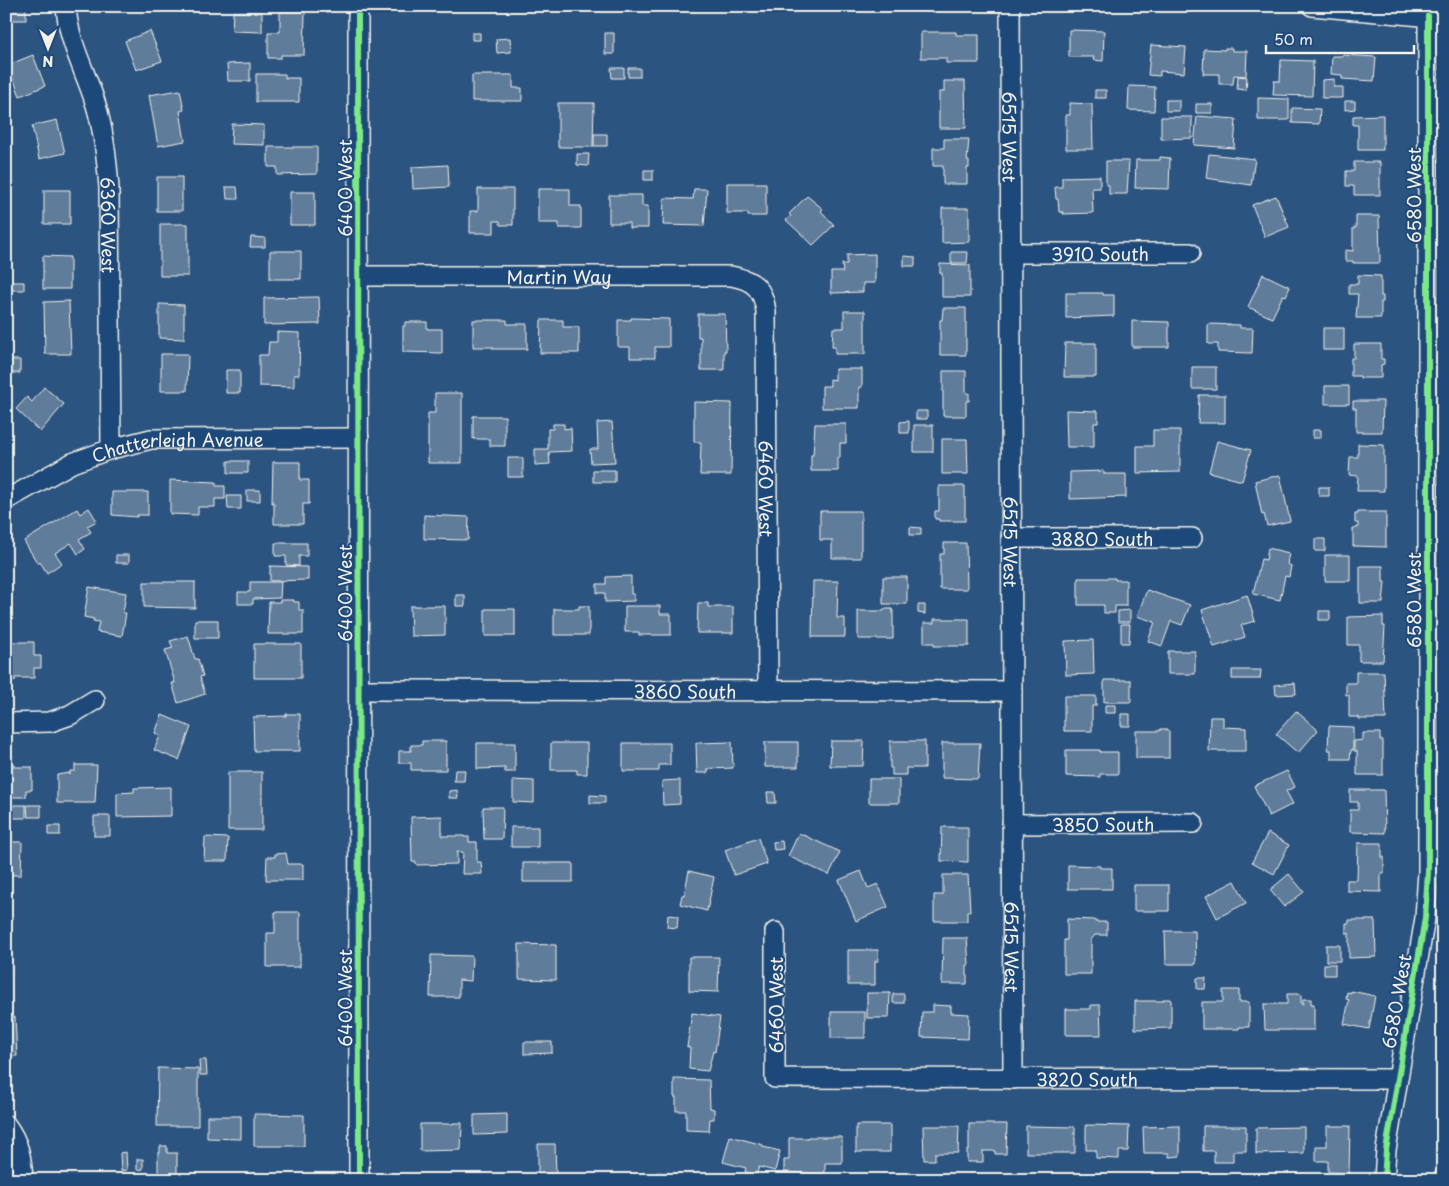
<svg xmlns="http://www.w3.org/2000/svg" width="1449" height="1186" font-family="'Playpen Sans',sans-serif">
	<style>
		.building { fill: #5e7b9a; stroke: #f4f1e8 }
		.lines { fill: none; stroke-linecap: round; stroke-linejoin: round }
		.minor-casing { stroke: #f4f1e8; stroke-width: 22 }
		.minor { stroke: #1f4a7a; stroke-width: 19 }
		.cycleway-casing { stroke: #1f4a7a; stroke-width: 9 }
		.cycleway { stroke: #7ce984; stroke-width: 6 }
		.labels { text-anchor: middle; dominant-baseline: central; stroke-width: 4; stroke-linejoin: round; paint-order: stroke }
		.street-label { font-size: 18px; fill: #f4f1e8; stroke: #1f4a7a }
	</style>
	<rect width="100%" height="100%" fill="#2c5481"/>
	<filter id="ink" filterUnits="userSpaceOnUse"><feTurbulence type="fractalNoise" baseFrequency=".02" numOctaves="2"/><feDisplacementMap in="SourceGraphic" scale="10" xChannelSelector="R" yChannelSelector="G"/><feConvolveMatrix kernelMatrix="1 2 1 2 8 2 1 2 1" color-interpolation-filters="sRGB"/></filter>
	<g filter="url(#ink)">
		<path class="building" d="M6,6H26V20H6Z
			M233,12H262V32L232,31Z
			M280,12H305L304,55H281V58H268V32H280Z
			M1069,30L1104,31L1103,61L1093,60L1094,57H1069Z
			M150,31L162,61L136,70L125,41Z
			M921,32H956V35H979V63H946V58H921Z
			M472,33H480V40H472Z
			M605,33H614V54H605Z
			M510,38L511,52L497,53L496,39Z
			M1151,45L1186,47L1184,73L1160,71V76L1148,75Z
			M1225,48H1232V51H1247L1246,76L1234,75L1233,84H1219V74H1203L1204,49L1225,50Z
			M33,55L45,86L20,96L8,65Z
			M1343,55L1376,57L1374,81L1342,79V75L1331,74L1332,56H1343Z
			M1281,60L1313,61L1312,96L1273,95L1274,81H1280Z
			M250,63V81H228L227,64Z
			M611,68H624V78H612Z
			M628,68H640V77H628Z
			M256,74H285V78H299V102H256Z
			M472,75H513V88H522V101H472Z
			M1238,76L1247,77L1246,90L1237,89Z
			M1334,79V87H1343V98H1322V80Z
			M944,81H965L966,128H939V92H944Z
			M1129,86L1155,87L1154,111L1128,110Z
			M180,90L184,110L180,111L185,141L158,146L149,95Z
			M1095,90H1106V98H1095Z
			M1258,98L1289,99V120H1258Z
			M1166,100H1179V111H1166Z
			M1345,101H1355V109L1345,110Z
			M558,103H594L593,147H558Z
			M1070,103L1092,104L1093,149H1066V115H1070Z
			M1196,104H1212V113H1196Z
			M1292,108L1320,109L1319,124L1292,123Z
			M1383,115V150H1358V125H1353V116Z
			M1197,116L1236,119L1234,148L1194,145Z
			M1161,117H1192V138L1161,139Z
			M57,120L65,153L39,159L32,126Z
			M232,124L264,125V145L231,144Z
			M594,134H607V146H594Z
			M944,139H969L967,161H969V168H967V184H943V166H933V148H944Z
			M268,147H317V174L277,175V167H268Z
			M577,154H589L588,166L577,165Z
			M1209,154L1255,159L1251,185L1206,178Z
			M1160,157L1170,158L1169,189L1135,188L1136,160H1160Z
			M1106,161H1129L1127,194H1109V185H1106Z
			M1354,162H1380V195H1354V186H1346V171H1354Z
			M448,165L449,187L413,189L412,167Z
			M644,170H653V180H644Z
			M1100,176V188H1092L1093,213L1063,214V212H1059L1058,199H1056L1055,187H1062V177Z
			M157,177H182V211H157Z
			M727,183H766V216H748V213H727Z
			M226,187H237L238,199H227Z
			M478,189H513V225H500V221H494V233H470V211H478Z
			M538,189H570V206H581V228H559V223H538Z
			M694,189H707L704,226L663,225L664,198L693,199Z
			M44,190H70V224H44Z
			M290,192H315V225H290Z
			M609,195H642V206H648V228H629V223H609Z
			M807,196L823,209L821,211L834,225L813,245L786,220L791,216L789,214Z
			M1276,196L1289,227L1265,237L1252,205Z
			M942,208H969V242L942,243Z
			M1356,216H1379L1380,263H1353V261H1345V250L1353,251V228H1356Z
			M160,224H188V276H160Z
			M251,237L265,238V247H250Z
			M270,251H301V279H270Z
			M951,252H968L967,263H951Z
			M875,254V283H863V292L831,293V272H843L842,264H847V255Z
			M43,256L70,257V289H43Z
			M904,256L915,257V266H904Z
			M940,264L970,265V297H942V273H940Z
			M1263,274L1290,287L1286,296L1283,295L1272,318L1248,307Z
			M1358,275L1381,276V296H1383V302H1381V318H1356L1358,294H1349V284H1358Z
			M10,282H24V290H10Z
			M1066,293H1103V295H1114V316L1066,318Z
			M319,297L320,324L264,325V298Z
			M69,301L71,354H45L44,302Z
			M159,304L184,305V339L159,338Z
			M943,308H966V355H940V320H942Z
			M844,311H865V354H835V347H832L833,328H844Z
			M698,314H725L726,351H724V370H701V337H698Z
			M631,318L669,319V347H655V358H630V347H618V320H631Z
			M473,320H507V324H527V349H493V347H473Z
			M541,320H563V327H579V353H540Z
			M1132,321L1169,322V347H1132Z
			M405,322H427V329H442V353L403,352V326H405Z
			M1208,324L1240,325V328H1253L1252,353L1218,352V344H1208Z
			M1323,328H1344V350H1323Z
			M277,332L300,333L299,375H294V387L259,386V355H268L269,342H277Z
			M1065,343H1096V377H1064Z
			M1354,344H1381V359H1384V364L1381,365V378H1360V376H1351V358H1354Z
			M161,354H188L187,391H161Z
			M7,360H20V373H6Z
			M1192,367H1216V389H1192Z
			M835,369H862V387H859V408H822V386H830V379L835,380Z
			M226,370H240V393H226Z
			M943,371H966V393H969V401H966V416H943Z
			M1325,386H1349V404H1325Z
			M44,387L64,404L40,432L16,409L27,397L32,402Z
			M435,393H462V463H428V413H435Z
			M1199,395H1225V423H1198Z
			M1353,401H1383L1382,432H1356V408H1353Z
			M694,402L732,403L731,475H700L701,442H694Z
			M1066,410L1098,411V423H1094V447H1067Z
			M916,411H927V419H916Z
			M473,416H505V446H490V439H473Z
			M909,421V433H900V422Z
			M612,422L615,462L591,463L590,449H598L597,423Z
			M553,424H564V429L571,428L572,451L549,452L550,464L535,465V449H548V429H553Z
			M815,424H846V443H840V458H838V471H811V455H813Z
			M914,425H933V452H914Z
			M1153,430H1180V472L1137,473V446H1153Z
			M1313,430H1321V438H1313Z
			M942,439H967L968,474H942Z
			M1217,441L1251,450L1242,481L1209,472Z
			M1358,444L1384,445V491H1357L1358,476L1349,475L1350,457H1358Z
			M508,458H523V477H508Z
			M228,461H248V473H228Z
			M273,462H300V480H309V504H303V524H274V503H272Z
			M593,470H615V482H593Z
			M1104,471V474H1126V497L1070,499V472Z
			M1280,475L1290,521L1267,526L1264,514L1262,515L1255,481Z
			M170,480L216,482V486H225V499H215V507H198V515L170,514Z
			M939,486H965V521H939V519H935V511H939Z
			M1319,487H1329V496H1319Z
			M247,490H260V501H247Z
			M112,492H148V515H137V517L112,515Z
			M227,496H241V509H228Z
			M89,508L97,521L87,526L91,532L79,539L85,549L78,554L71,543L55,553L62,563L47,573L40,562L38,564L24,541L77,509L80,514Z
			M820,511H861V558H832V540H820Z
			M1358,512H1386V547L1353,546V528H1358V523H1355V514H1358Z
			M424,515L469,517L468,540L424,539Z
			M910,527L921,528V535H910Z
			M1315,539H1325V551H1315Z
			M275,543H307V556H299V566L286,565V556H275Z
			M944,543H966L967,589H940V554H944Z
			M1268,548L1289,553L1287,564L1291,566L1289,577L1285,576L1280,600L1253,594L1261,559L1266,560Z
			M116,555H129V563H116Z
			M1325,555H1350V581H1325Z
			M270,566L308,567V580L270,581Z
			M1360,566H1383V582H1385L1383,603H1360Z
			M631,576V594H634V601L605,602V593H597V584H606V577Z
			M883,577H907V604H883Z
			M1078,578H1115V580H1126V606H1115V613H1104V605H1078Z
			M813,581H838L837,618H845V637H812Z
			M144,582H195V608L144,607Z
			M250,582H281L280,598L253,599V604H238V592H250Z
			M89,587L126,593L123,613H126L122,636L97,632L99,622L93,621L94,619L84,617Z
			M1147,590L1190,605L1182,625L1171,621L1162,646L1148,641L1155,622L1137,616Z
			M456,595H465V606H456Z
			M1247,595L1255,621L1241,625L1245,637L1214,647L1202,610Z
			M280,600H294V602H299V610H303V634H268L269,602H280Z
			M698,603H708V607H733V633H697Z
			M918,605H925V614L918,613Z
			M410,606H445V635L411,636Z
			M579,606H589V635H554V609H579Z
			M625,606H660V614H671V635H639V632H625Z
			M485,609H515V636H485Z
			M884,609H892L893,611V639H858V611H884Z
			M1130,610V622H1118V611Z
			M1319,611H1330V620H1319Z
			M1383,616V626H1385L1383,661H1359V645H1348V617Z
			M934,619H969V646H934V643H924V623H934Z
			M195,620H218V638H195Z
			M1121,624H1130L1129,643H1121Z
			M188,636L195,659H198L203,676L200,677L205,694L178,703L172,683H175L165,650L173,648L170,641Z
			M1093,640L1094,674L1066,675L1065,641Z
			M6,642H34V656H41V668H34V678H15V681H6Z
			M254,644H301V678H254Z
			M1168,651H1195V674H1168Z
			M1232,670H1261L1260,679H1232Z
			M1356,672H1384L1386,719H1359V717H1349V695H1346V683H1356Z
			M1104,680H1131V702H1104Z
			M1295,683L1296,694L1276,695L1275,685Z
			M1064,696H1096V706H1092V731H1064Z
			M1105,705H1115V713H1105Z
			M1296,711L1318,730L1298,753L1276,734Z
			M286,714H300V751H254L253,717L286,716Z
			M1121,714H1130V726H1121Z
			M162,715L191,727L179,760L154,750L160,736L155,733Z
			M1210,717H1223V727L1246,728V751H1209Z
			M1329,726L1353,727V750H1351L1350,759H1331V750H1328Z
			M1160,729H1167V731H1169V758H1136V731H1160Z
			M1363,733H1380V740H1383V775H1357V751H1354V741L1363,740Z
			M422,741H446V770H411V763H399V751H411V745H422Z
			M831,741H864L863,766H830Z
			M890,741H925V768H906V775H892V768H890Z
			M732,742L733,768L708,769V773H697L696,743Z
			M765,742H798V767H765Z
			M477,743H515V772H505V768L477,769Z
			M551,743H587V774H577V770H551Z
			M623,743H670V765H659V771H623Z
			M942,743H980L978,779L942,778Z
			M1066,750H1100V752H1118V774H1100V777L1066,776Z
			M6,764H14V767H32V790H26V797H11V792H6Z
			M75,765H97L95,803H57V775L69,773L70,775V771H75Z
			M455,770H465L464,781H454Z
			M1287,771L1295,787L1286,791L1293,804L1269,816L1254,786Z
			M228,772H262V830H228Z
			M869,779H899V803H869Z
			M513,780L534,781V803L513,802Z
			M680,780V804L663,805L662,781Z
			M171,787V816L117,817V793L134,792V788Z
			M457,790L458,798H449V791Z
			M1350,790H1384L1385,833L1350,832V810H1358V802H1350Z
			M767,792H775L776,803H768Z
			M590,795L605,796V803H590Z
			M13,805H26V818H12Z
			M27,805H41V817H28Z
			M483,807H503L502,839H484Z
			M94,816H110V836H94Z
			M442,816V836H464V837H469V842H477V862H481L482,874H462L463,852H457V864L417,865L416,862H412L411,817Z
			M6,826H12V842H22L21,875H9V878H6Z
			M48,826H60V835H48Z
			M511,827H538V847H511Z
			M942,827H968V862L941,861Z
			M799,833L840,852L829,875L788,856Z
			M1268,833L1289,845L1274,874L1252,862Z
			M205,837L228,838L227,861H204Z
			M758,838L767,864L734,875L725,850Z
			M782,841L783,849L774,850L773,842Z
			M1358,843H1382V857H1384V873H1381V892L1347,891V880H1357Z
			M286,853L288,864H303V880H266L267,857H275V854Z
			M523,863H573V882H523Z
			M1068,865L1100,866V868H1112V889H1068Z
			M689,871L714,877L707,911L680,904L682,895H684Z
			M861,871L868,888L878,884L888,907L856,921L839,880Z
			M1289,874L1304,892L1284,907L1270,890Z
			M943,875H968L970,911H967V921H934V895H943Z
			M1235,881L1246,903L1217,918L1206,896Z
			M1134,885H1169V911H1134Z
			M6,888H9V924H6Z
			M275,912H300V967H267V933H275Z
			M668,915L678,916L677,928L667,927Z
			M1067,919L1095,920V922H1107V935H1095L1091,940V974H1064V940H1067Z
			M1349,920H1375L1376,957L1349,958V933H1346V923H1349Z
			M1165,931H1195L1196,964H1166Z
			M943,938H967L969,965H967V984H942Z
			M519,944L556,945V980L519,979Z
			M1326,945H1340V961H1326Z
			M848,950H878V961H875V985H848Z
			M6,951H10L9,1001H6Z
			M431,955L472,956L471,981L459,980V997H430Z
			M689,957H719L718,992L689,991Z
			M1324,964H1335V975H1324Z
			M1197,978H1206L1205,989H1197Z
			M1223,990H1239V1002H1249V1027H1239V1029H1202V1002H1223Z
			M1351,991L1375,996L1369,1029L1344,1024L1349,1000L1346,999L1347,992L1351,993Z
			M867,993H890L889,1018H867Z
			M893,994H904V1003H893Z
			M1287,994H1301V1004H1303V999H1311V1004H1314V1030H1265L1264,1004H1287Z
			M1163,999H1170L1171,1001V1028L1135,1029V1001H1163Z
			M933,1005L951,1006V1013L969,1014L968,1039L921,1037L922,1012H933Z
			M1091,1005H1100L1101,1035H1066V1009H1091Z
			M831,1012H865V1038H831Z
			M692,1013L720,1017L715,1052L713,1051L708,1071L689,1069L690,1048L687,1047Z
			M6,1017H15L17,1056H6Z
			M524,1042H552V1053L524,1054Z
			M199,1060H206L207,1075H200Z
			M158,1068L198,1069V1126H157Z
			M674,1079L709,1080L710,1108L714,1109V1119H710L709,1131L686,1130V1111H676V1097H674Z
			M254,1114L304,1115V1146H254Z
			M507,1114V1134L474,1135V1115Z
			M207,1116H241V1139L207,1138Z
			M453,1123H462L461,1150L420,1151V1124H453Z
			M969,1124H1007L1006,1154H995V1151H983V1162H967V1150H969Z
			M856,1125H890V1152H856Z
			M1086,1125L1129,1126L1128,1151H1119V1159L1096,1158V1150H1086Z
			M923,1126H959L958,1153H935V1160H924Z
			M1026,1126L1075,1127V1153H1026Z
			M1180,1126V1156L1169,1157V1153H1144L1143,1127Z
			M1203,1126H1246V1151H1233V1162H1214V1151H1203Z
			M1327,1126H1350L1349,1173L1328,1172V1161H1316V1146H1327Z
			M1304,1127V1153L1256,1154V1128Z
			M730,1136L763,1145V1147L780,1151L775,1171L759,1167L756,1175L745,1172L746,1168L723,1162Z
			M808,1137H842V1163H825V1174L784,1172V1160H789V1138H808Z
			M538,1144H555L556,1174H538Z
			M160,1146H167V1153H177V1175H158V1153H160Z
			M1441,1149H1443V1180H1441Z
			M126,1152L127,1170L121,1171L120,1153Z
			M137,1159H143V1169L137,1170Z
			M657,1172L669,1173V1180H657Z
			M179,1175V1180H167V1176Z
			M132,1176V1180H118V1177Z"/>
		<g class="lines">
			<g class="minor-casing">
				<g id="minor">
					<path id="s1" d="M66,6C68,42 86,72 96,105C104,132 107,160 109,188L111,449"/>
					<path d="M358,6L359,1180"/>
					<path id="s2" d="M1010,6L1013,1079"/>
					<path d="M1312,6L1443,18"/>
					<path id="s3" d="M1011,253H1190"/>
					<path id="s4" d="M359,276H731C754,280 763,289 766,311L768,691"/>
					<path id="s5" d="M6,500L72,463L111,449L151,439L359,438"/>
					<path id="s6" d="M1011,538H1192"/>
					<path id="s7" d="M359,690L1012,691"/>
					<path d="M6,723L50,722L70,715L95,700"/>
					<path id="s8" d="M1012,824L1193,823"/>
					<path id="s9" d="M775,932V1078L1397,1079"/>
					<path d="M6,1125C19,1142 22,1159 23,1180"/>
					<path d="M1384,1180L1386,1150L1425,918L1428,872V16"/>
				</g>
			</g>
			<use href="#minor" class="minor"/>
			<g class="cycleway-casing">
				<path id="cycleway" d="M358,6L359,1180
					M1384,1180L1386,1150L1425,918L1428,872V16"/>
			</g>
			<use href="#cycleway" class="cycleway"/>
		</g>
	</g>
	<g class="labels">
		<g class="street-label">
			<text stroke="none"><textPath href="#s2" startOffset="131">6515 West</textPath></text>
			<text transform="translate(344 188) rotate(-90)">6400 West</text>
			<text transform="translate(1413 195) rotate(-90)">6580 West</text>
			<text stroke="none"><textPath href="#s1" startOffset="225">6360 West</textPath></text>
			<text stroke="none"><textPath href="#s3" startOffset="89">3910 South</textPath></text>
			<text stroke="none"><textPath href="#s4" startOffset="200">Martin Way</textPath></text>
			<text stroke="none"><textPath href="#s5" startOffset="184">Chatterleigh Avenue</textPath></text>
			<text stroke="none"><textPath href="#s4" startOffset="604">6460 West</textPath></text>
			<text stroke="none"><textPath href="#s6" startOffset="91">3880 South</textPath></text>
			<text stroke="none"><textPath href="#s2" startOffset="536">6515 West</textPath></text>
			<text transform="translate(344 593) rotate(-90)">6400 West</text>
			<text transform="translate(1413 600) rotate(-90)">6580 West</text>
			<text stroke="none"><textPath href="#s7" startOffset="326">3860 South</textPath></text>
			<text stroke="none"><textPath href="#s8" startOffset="91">3850 South</textPath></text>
			<text stroke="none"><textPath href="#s2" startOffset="941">6515 West</textPath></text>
			<text transform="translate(344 998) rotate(-90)">6400 West</text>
			<text transform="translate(1396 1001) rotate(-80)">6580 West</text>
			<text transform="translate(775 1005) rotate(-90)">6460 West</text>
			<text stroke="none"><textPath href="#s9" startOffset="458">3820 South</textPath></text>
		</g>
	</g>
	<rect width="1449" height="1186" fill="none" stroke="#1f4a7a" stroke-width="25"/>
	<rect x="12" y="12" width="1424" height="1161" fill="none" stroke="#f4f1e8" stroke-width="2" filter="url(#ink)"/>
	<g transform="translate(48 48) rotate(180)" stroke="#1f4a7a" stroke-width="4" paint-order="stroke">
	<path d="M0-4L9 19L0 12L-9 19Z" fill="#f4f1e8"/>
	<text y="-8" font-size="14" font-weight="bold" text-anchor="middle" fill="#f4f1e8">N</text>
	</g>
	<path d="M1266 45v8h148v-8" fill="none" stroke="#f4f1e8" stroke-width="2.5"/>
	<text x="1274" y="45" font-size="15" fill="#f4f1e8" stroke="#1f4a7a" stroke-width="4" paint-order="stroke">50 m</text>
</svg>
